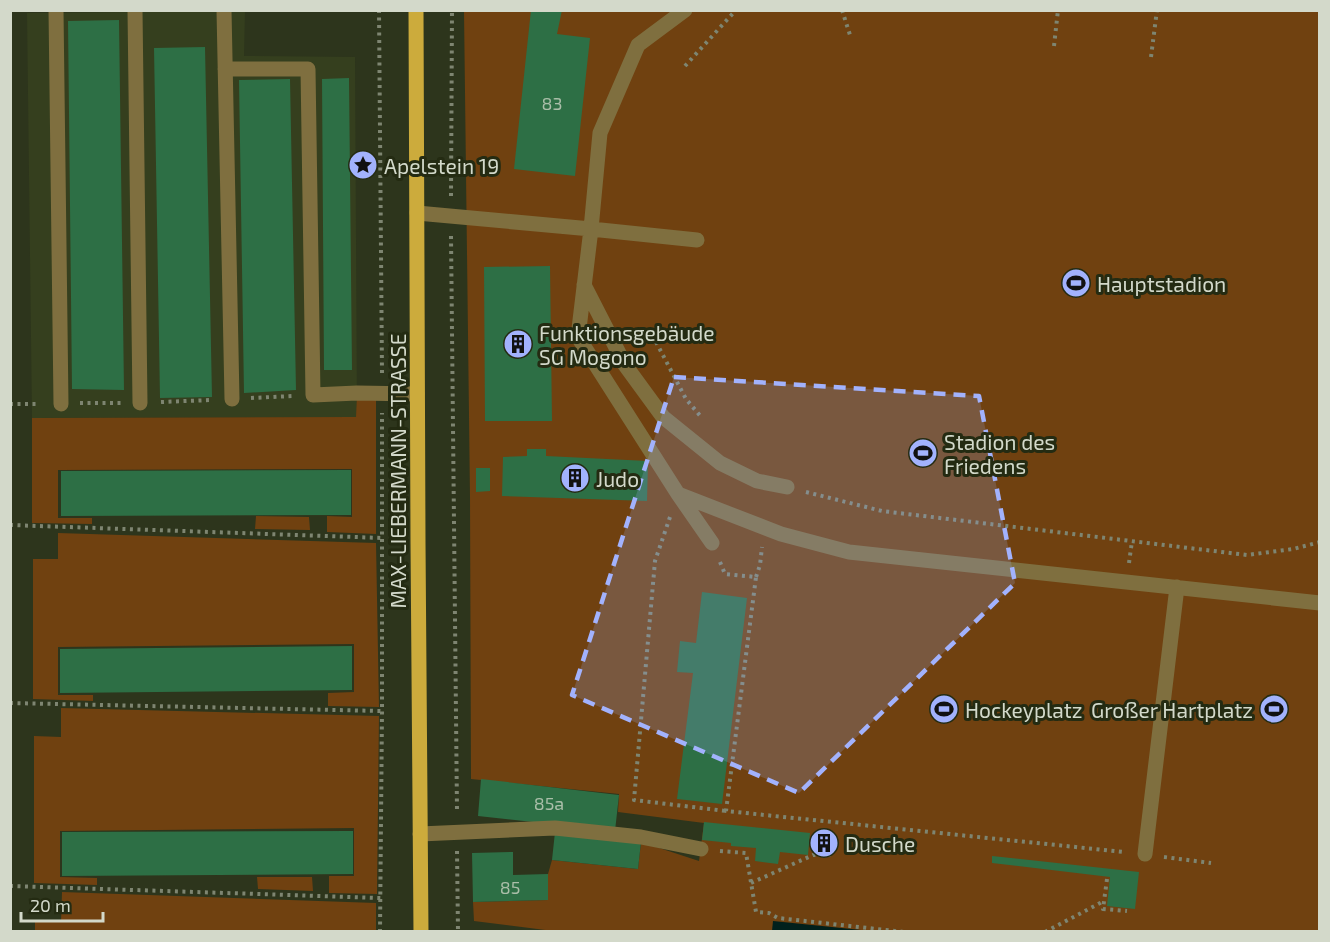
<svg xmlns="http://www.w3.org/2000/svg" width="1330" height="942" font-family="'Exo 2',sans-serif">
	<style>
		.built { fill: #353f1e }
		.green { fill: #704110 }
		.water { fill: #01201c }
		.building { fill: #2d6f45 }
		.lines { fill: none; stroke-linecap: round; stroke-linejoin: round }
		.path { stroke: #7e8571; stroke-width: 4; stroke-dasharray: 3 4.5; stroke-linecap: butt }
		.minor { stroke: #7f6f3f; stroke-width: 15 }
		.major { stroke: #ccab3c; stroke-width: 15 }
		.marked { fill: #a2b2fd; fill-opacity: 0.2; stroke: #a2b2fd; stroke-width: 4.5; stroke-dasharray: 12 8; stroke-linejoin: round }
		.labels { text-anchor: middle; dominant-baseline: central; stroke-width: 6; stroke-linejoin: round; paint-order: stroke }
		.number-label { font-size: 18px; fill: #aabea9 }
		.poi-label { font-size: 21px; fill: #d3d9ca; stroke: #242b12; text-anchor: start }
		.street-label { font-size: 21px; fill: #d3d9ca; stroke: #242b12 }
	</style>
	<rect width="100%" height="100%" fill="#2d351c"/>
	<path class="built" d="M245,11L244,56L355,57L357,417L32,418L27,13Z"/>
	<path class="green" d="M464,11H1319V931L561,932L474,921L473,902L548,900V874L552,860L638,869L641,842L699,861L704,823L618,812L619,794L471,779L470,496Z
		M357,395H376V534L327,532V516L352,517V469L58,470V518H92V524L32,523V418L356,417Z
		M256,516L309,517L310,530L255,529Z
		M58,533L376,543L379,707L328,706V693L354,692V644L58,647V695H93V701L33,699V559H58Z
		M61,708L379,716L377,894L329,893V876H354V828L60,831V877L97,878V885L34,883V736L61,737Z
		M257,877H312L313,891L258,889Z
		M62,892L376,903V931H35V921L61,922Z"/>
	<path class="water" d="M773,921L871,931H772Z"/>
	<path class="building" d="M531,10H562L557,34L590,38L575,176L514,169Z
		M119,20L124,390L72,389L68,21Z
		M205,47L212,397L160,398L154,48Z
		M349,78L352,370H324L322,79Z
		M290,79L296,390L244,393L239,80Z
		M550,266L552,421H485L484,267Z
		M527,449H546V456L648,461L647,501L502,496L503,457L527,456Z
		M476,468H490V491L476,492Z
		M351,470V515L61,516V471Z
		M702,592L747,598L722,804L677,799L693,673L677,672L680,641L696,643Z
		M352,646V690L60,693V649Z
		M481,779L619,795L615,831L478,816Z
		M704,822L810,833L808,855L780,852L778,864L755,861L756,848L731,846V843L702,840Z
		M353,831V874L62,876V832Z
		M555,832L641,842L638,869L552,860Z
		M814,838L835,840L834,848L831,852L815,850L813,845Z
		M513,852V875L548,874V900L473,902L472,853Z
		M992,856L1139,872L1135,909L1107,906L1110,877L992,863Z"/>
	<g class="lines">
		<path class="path" d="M379,10L382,373
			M842,10L850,35
			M1054,46L1058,10
			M1151,57L1157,10
			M685,66L736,10
			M451,196L452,10
			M451,236L457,811
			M656,342L686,399L702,418
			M251,398L292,396
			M161,402L211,400
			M80,403H121
			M10,404H40
			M806,492L882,511L1247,555L1293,549L1320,542
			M670,517L655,561L634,800L726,811
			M10,525L383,538
			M720,562L725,574L756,577L726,811L1124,852
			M1129,563L1132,541
			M756,577L760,565L762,547
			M10,703L382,711
			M457,851L458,932
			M720,851L746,853L756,912L769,913L778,918L904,932
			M1164,857L1211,863
			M1107,879L1103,909L1127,911
			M751,883L813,855H831
			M10,886L381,898
			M380,932L382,711V413
			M1045,932L1104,901"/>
		<path class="minor" d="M56,10L61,404
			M135,10L140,403
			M224,10L232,399
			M685,10L638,45L600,133L591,229L697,240
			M225,69H308L313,395L357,393L417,394
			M417,213L591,229L578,337L678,494L712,543
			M584,285L625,365L663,417L720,463L757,481L787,487
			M678,494L781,534L849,552L1320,603
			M420,834L555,828L641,837L701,849
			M1145,854L1177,587"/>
		<path class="major" d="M416,10L418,542L421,932"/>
	</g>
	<path class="marked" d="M674,377L979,396L1015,583L799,793L572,695Z"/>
	<defs>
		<g id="sight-disc" transform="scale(1.5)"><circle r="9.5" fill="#a2b2fd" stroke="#242b12"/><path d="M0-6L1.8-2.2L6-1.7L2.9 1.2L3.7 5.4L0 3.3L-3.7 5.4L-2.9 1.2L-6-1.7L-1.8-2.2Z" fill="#111"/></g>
		<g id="stadium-disc" transform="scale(1.5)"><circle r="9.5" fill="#a2b2fd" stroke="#242b12"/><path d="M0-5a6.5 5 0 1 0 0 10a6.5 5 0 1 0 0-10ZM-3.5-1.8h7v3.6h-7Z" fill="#111"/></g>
		<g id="building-disc" transform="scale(1.5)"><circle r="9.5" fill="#a2b2fd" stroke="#242b12"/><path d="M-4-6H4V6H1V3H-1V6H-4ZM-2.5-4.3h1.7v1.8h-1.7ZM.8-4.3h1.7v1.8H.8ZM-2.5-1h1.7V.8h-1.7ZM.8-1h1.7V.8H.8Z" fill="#111"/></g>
	</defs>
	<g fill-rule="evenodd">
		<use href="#sight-disc" x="363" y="165"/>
		<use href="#stadium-disc" x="1076" y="283"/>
		<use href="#building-disc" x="518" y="344"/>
		<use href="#stadium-disc" x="923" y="453"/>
		<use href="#building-disc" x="575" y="478"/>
		<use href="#stadium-disc" x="944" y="709"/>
		<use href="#stadium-disc" x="1274" y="709"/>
		<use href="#building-disc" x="824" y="843"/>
	</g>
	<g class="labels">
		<g class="number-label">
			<text x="552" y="103">83</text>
			<text x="549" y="803">85a</text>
			<text x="510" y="887">85</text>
		</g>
		<g class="poi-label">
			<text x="384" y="165">Apelstein 19</text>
			<text x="1097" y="283">Hauptstadion</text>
			<text x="539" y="332">Funktionsgebäude<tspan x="539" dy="24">SG Mogono</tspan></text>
			<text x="944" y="441">Stadion des<tspan x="944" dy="24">Friedens</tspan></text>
			<text x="596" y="478">Judo</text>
			<text x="965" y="709">Hockeyplatz</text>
			<text x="1253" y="709" text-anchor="end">Großer Hartplatz</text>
			<text x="845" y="843">Dusche</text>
		</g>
		<g class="street-label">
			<text transform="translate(397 471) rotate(-90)">MAX-LIEBERMANN-STRASSE</text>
		</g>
	</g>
	<rect width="1330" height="942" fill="none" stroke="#d3d9ca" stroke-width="24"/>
	<path d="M21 912v9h82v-9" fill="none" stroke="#d3d9ca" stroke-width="3"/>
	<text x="30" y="912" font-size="18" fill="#d3d9ca" stroke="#242b12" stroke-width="4.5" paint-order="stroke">20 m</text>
</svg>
